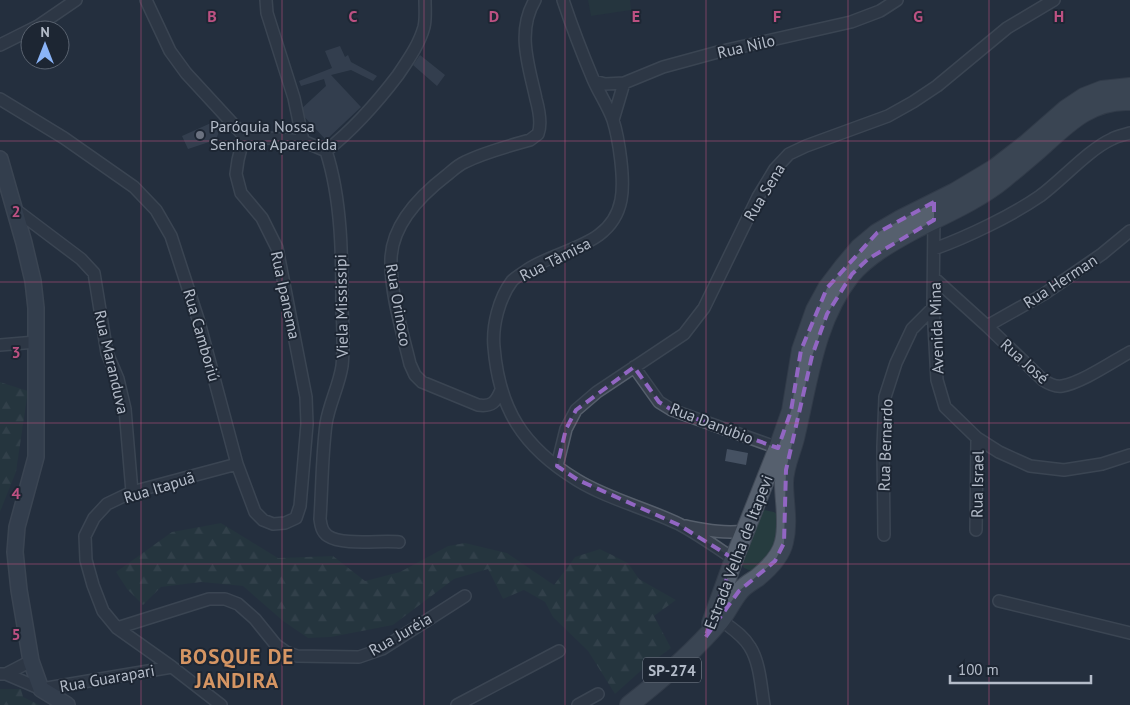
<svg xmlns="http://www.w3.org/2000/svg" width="1130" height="705" font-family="'PT Sans',sans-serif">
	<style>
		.grass { fill: #263c3f }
		.forest { fill: url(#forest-firs) }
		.building { fill: #455162 }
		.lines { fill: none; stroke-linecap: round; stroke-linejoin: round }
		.street-casing { stroke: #565f6c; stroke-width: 14 }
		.secondary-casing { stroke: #565f6c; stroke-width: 18 }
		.primary-casing { stroke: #414a57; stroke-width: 20 }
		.street { stroke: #38414e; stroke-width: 11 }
		.secondary { stroke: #465061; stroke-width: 15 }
		.primary { stroke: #56606e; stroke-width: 18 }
		.marked { fill: none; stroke: #9266c3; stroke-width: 4; stroke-dasharray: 10 6; stroke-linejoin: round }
		.grid { fill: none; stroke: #bd5182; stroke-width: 1; stroke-opacity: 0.55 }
		.worship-dot { fill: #6b7280; stroke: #1d2633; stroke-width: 2 }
		.labels { text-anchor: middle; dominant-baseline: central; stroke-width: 4; stroke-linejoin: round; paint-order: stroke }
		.shield { fill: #1d2633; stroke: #878f9c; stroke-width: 1 }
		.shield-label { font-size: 15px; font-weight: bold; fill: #b4bcc9 }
		.street-label { font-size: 16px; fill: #b4bcc9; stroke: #1d2633 }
		.poi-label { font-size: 16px; fill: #b4bcc9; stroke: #1d2633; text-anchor: start }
		.district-label { font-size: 21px; font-weight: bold; letter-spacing: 1px; fill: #d59563; stroke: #1d2633 }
		.grid-label { font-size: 16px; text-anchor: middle; font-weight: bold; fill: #bd5182; stroke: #1d2633; stroke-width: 4; stroke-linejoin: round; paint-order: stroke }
	</style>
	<defs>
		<pattern id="forest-firs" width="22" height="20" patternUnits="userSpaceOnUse" patternTransform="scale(1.25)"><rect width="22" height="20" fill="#263c3f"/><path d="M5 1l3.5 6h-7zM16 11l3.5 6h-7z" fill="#435659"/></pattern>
	</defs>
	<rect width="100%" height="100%" fill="#242f3e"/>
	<path class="grass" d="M588,0H630L631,10L591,16Z
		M764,510L774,512L779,516V540L759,570L751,571L744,568L740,561L757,515Z"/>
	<path class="forest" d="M0,382L28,391L16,472L0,512Z
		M221,523L278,558L333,556L365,581L400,572L448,546L465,543L507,553L554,585L575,557L600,549L628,563L639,579L676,600L654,616L671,648L644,668L615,694L588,651L553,617L545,602L524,590L503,599L488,569L454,579L393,625L331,637L308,638L283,621L243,586L201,582L161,587L143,605L127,589L116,572L172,532Z
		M0,689H21L23,697L40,705H0Z"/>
	<path class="building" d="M340,46L345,57L348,55L351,62L377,76L373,81L351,70L331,75L361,107L326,140L299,111L326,86L324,79L301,86L299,81L332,68L325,51Z
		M420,55L445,75L437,86L413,65Z
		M211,123L213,129L218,126L220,128L217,137L212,141L188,149L182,136Z
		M727,449L748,453L746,465L725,461Z"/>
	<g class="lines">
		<g class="street-casing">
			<path id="street" d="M266,0L267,13L294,98L303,141
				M563,0C572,27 582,53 593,79C599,93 608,106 613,120C619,139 625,180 621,200C612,247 560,248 527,270C523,273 516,277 512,281C499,298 492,326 494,347C499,409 523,447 577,480C608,499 646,508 679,524C698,534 716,547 734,559
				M0,45L38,26L76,0
				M594,81L605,84L624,83L663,67L718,52L851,22L880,11L897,0
				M0,99L64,138L134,187L156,210L171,236L199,322L237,464L255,512L263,520L273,524L285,523L296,518L300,506L307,424L306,397L277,248L262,218L241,193L236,174L238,160L244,136L186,73L170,51L146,0
				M613,120L624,83
				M244,136L303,141L326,151
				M326,151C342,200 342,258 342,309C343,327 344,348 342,366C339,386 329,404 326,424C322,455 322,488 320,519C321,526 322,532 328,536C343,546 381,540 399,542
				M326,151C355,128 376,104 398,75C408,60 419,45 424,27C426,19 425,9 425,0
				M16,210L81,259L94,273L107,353L118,379L125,409L132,492
				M934,214L933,308L937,380L945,407L977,438L999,452L1030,466L1064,470L1102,464L1130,455
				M934,249C967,237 1011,216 1040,196C1063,179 1088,150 1112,139C1117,136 1124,135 1130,133
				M934,278L987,326L1043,380C1049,384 1055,387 1062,386C1081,383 1112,362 1130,352
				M987,326L1044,294L1102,254L1130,231
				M0,345L36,342
				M634,367L659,402L672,410L778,448
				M501,390C496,402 492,407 478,405L422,382L415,375L410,364C402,331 390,292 391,259C392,224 421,195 447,175C452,171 458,165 465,162C485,152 509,146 530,140L538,134C542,124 539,110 536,99C529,66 516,32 535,0
				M557,466L566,429L576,410L597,392L684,334L704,308L758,197L775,169L789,154L806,146L888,116L913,102L937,86L1007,28L1054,0
				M685,526C706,530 725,534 745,531
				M976,530L977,438
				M884,535L883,447L885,397L896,363L912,329L933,308
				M999,601L1130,633
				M721,620C731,628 743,635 750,647C760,663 761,687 764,705
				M117,628L209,599H225L238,604L255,619L276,645L286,652L297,656L359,657L382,649L465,596
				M172,667L117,628L103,611L93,585L86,560L85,536L94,518L107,504L132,492L237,464
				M0,674H6L41,689L172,667L221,705
				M6,674L31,661
				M457,705L559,651
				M578,705L598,694"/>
		</g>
		<g class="secondary-casing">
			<path id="secondary" d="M0,159L24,243L33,281L36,308V457L17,527L15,552L19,590L31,661L41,689L67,705"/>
		</g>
		<g class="primary-casing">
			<path id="primary" d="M711,623L734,559L778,448L791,411L801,350L815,310L827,288L843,267L859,248L877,233L901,219L955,192L995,168L1026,144L1066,109L1084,97L1102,90L1130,87
				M629,705C661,680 692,654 719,622C727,613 732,600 740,591C745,585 751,582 757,578C768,569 781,556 784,542C789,522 784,502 784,483C784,465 793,450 796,434C809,379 815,321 851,275C867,256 890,243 912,231C943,215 977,201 1004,179C1017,168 1030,158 1043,146C1068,123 1092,99 1130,101"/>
		</g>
		<use href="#street" class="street"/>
		<use href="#secondary" class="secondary"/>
		<use href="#primary" class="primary"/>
	</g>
	<path d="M0 0H1130V705H0ZM934,202V220L868,259L852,274L827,314L812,356L786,470L784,543L775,561L739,591L705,638L734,559L679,525L578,480L557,466L566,429L576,410L634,367L659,402L672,410L778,448L791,411L801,350L827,288L877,233Z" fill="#242f3e" fill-opacity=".55" fill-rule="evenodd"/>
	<path class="marked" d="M934,202V220L868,259L852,274L827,314L812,356L786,470L784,543L775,561L739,591L705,638L734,559L679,525L578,480L557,466L566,429L576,410L634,367L659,402L672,410L778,448L791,411L801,350L827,288L877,233Z"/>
	<path class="grid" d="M141,0V705M282,0V705M424,0V705M565,0V705M706,0V705M848,0V705M989,0V705M0,141H1130M0,282H1130M0,423H1130M0,564H1130"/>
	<circle class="worship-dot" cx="200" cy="135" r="5"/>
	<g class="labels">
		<rect class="shield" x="643" y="657.5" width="58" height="25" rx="4"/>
		<g class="shield-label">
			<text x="672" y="670">SP-274</text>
		</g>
		<g class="street-label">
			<text transform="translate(746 46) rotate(-13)">Rua Nilo</text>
			<text transform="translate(764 192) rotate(-59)">Rua Sena</text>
			<text transform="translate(555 259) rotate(-27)">Rua Tâmisa</text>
			<text transform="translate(1060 281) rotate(-33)">Rua Herman</text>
			<text transform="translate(286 295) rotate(78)">Rua Ipanema</text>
			<text transform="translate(399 305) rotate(80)">Rua Orinoco</text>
			<text transform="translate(341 306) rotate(-91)">Viela Mississipi</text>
			<text transform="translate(936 328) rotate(-92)">Avenida Mina</text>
			<text transform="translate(202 335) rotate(74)">Rua Camboriú</text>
			<text transform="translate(1025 361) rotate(42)">Rua José</text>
			<text transform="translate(112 362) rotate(77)">Rua Maranduva</text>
			<text transform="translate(712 423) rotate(21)">Rua Danúbio</text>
			<text transform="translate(885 445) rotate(-88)">Rua Bernardo</text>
			<text transform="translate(977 484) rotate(-89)">Rua Israel</text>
			<text transform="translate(159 487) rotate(-17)">Rua Itapuã</text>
			<text transform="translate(738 552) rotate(-69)">Estrada Velha de Itapevi</text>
			<text transform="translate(400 634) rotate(-30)">Rua Juréia</text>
			<text transform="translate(107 678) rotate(-10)">Rua Guarapari</text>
		</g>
		<g class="poi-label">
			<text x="210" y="126">Paróquia Nossa<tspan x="210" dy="18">Senhora Aparecida</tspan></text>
		</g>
		<g class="district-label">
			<text x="237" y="656">BOSQUE DE<tspan x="237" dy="24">JANDIRA</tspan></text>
		</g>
	</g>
	<g class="grid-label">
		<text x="212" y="22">B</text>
		<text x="353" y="22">C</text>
		<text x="494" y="22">D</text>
		<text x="636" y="22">E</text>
		<text x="777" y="22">F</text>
		<text x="918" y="22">G</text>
		<text x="1059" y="22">H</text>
		<text x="16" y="217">2</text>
		<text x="16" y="358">3</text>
		<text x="16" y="499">4</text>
		<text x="16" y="640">5</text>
	</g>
	<g transform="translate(45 45)"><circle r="24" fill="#1d2633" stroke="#59626f"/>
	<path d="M0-4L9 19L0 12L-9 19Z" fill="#8ab4f8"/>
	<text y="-8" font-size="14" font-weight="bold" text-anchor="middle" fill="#b4bcc9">N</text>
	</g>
	<path d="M950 675v8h141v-8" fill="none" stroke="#b4bcc9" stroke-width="2.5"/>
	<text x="958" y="675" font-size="15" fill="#b4bcc9" stroke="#1d2633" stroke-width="4" paint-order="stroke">100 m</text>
</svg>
